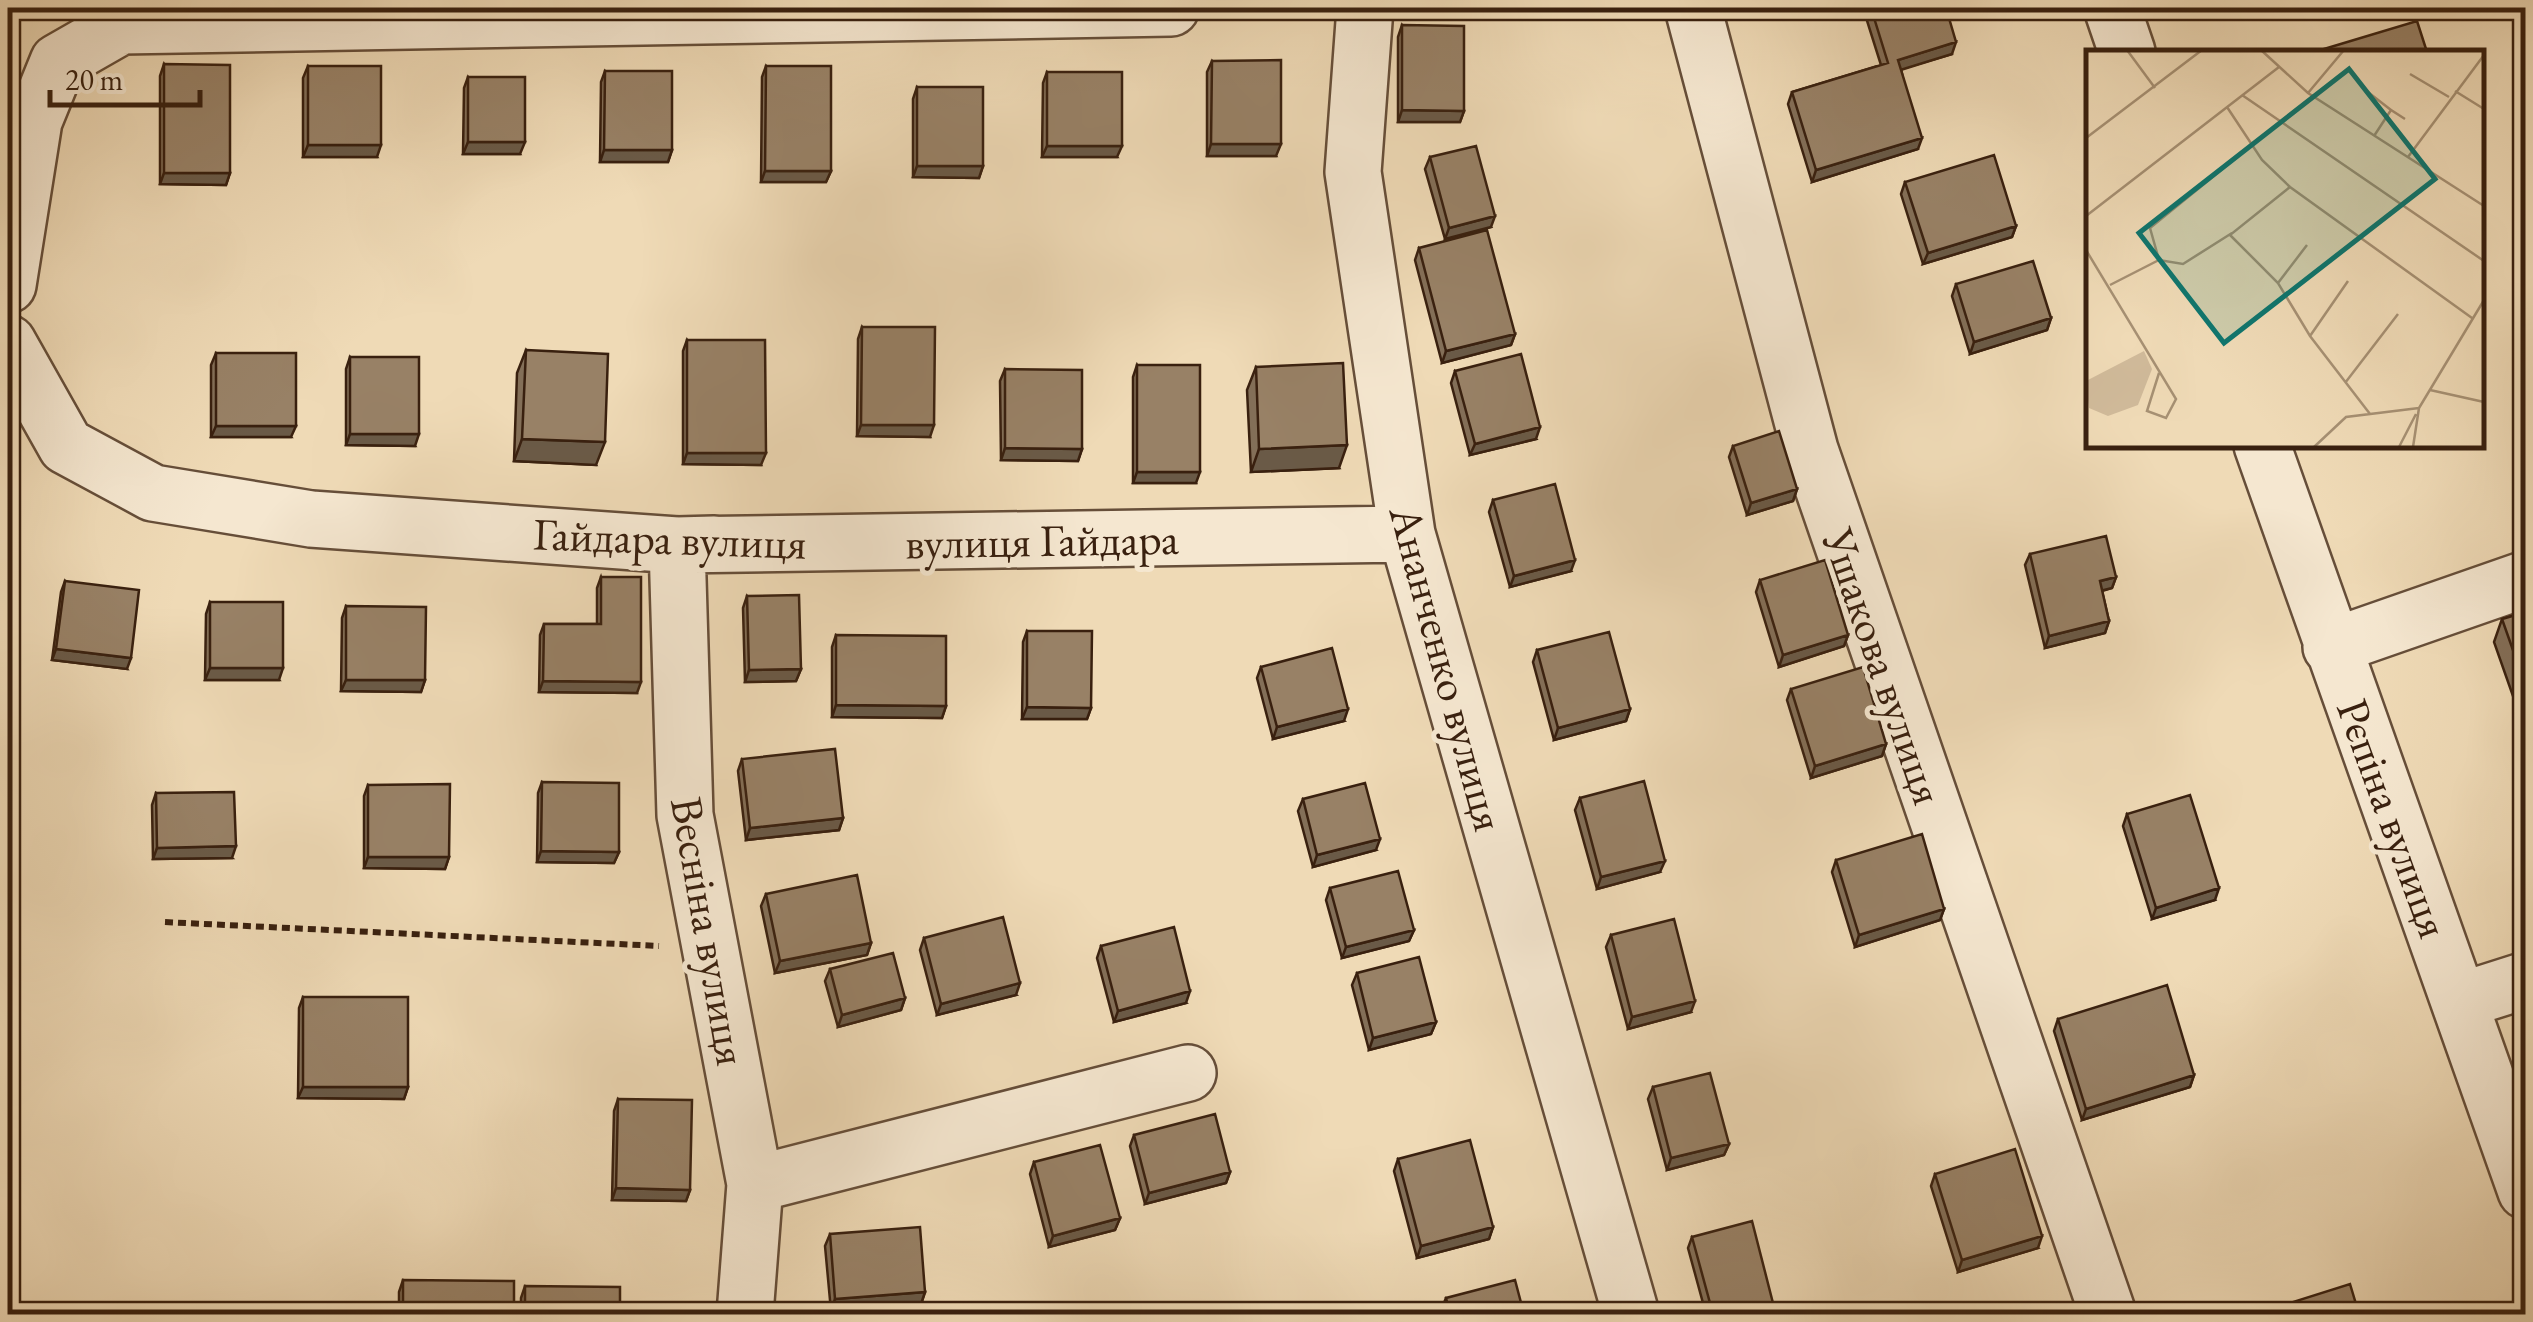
<svg xmlns="http://www.w3.org/2000/svg" width="2533" height="1322" font-family="'EB Garamond',serif">
	<style>
		.lines { fill: none; stroke-linecap: round; stroke-linejoin: round }
		.minor-casing { stroke: #664e39; stroke-width: 60 }
		.path { stroke: #39200f; stroke-width: 6; stroke-dasharray: 8 5; stroke-linecap: butt }
		.minor { stroke: #f5e7d0; stroke-width: 55 }
		.wall { fill: #836f58; stroke: #39200f; stroke-width: 2.5 }
		.shaded-wall { fill: #6a5a47; stroke: #39200f; stroke-width: 2.5 }
		.building { fill: #988166; stroke: #39200f; stroke-width: 2.5 }
		.labels { text-anchor: middle; dominant-baseline: central; stroke-width: 10; stroke-linejoin: round; paint-order: stroke }
		.street-label { font-size: 45px; fill: #39200f; stroke: #f5e7d0 }
		.inset-road { fill: none; stroke: #a69073; stroke-width: 2.5 }
		.view { fill: #0f766e; fill-opacity: 0.15; stroke: #0f766e; stroke-width: 5 }
		.inset-edge { fill: none; stroke: #39200f; stroke-width: 5 }
	</style>
	<rect width="100%" height="100%" fill="#efdab6"/>
	<filter id="stains"><feTurbulence type="fractalNoise" baseFrequency=".002" numOctaves="4"/><feColorMatrix values="0 0 0 0 .2 0 0 0 0 .09 0 0 0 0 .02 0 0 0 .5 -.17"/></filter>
	<radialGradient id="worn" r=".72"><stop offset=".6" stop-color="#630" stop-opacity="0"/><stop offset="1" stop-color="#630" stop-opacity=".3"/></radialGradient>
	<g class="lines">
		<g class="minor-casing">
			<path id="minor" d="M1365,8L1353,172L1407,534L1631,1314
				M1693,8L1810,450L2108,1314
				M2112,8L2127,52
				M8,285L34,121L58,62L121,26L1171,8
				M8,343L66,446L153,493L311,519L677,545L714,544
				M2262,445L2526,1191
				M2331,647L2526,579
				M2460,1001L2526,980
				M755,1184L1188,1073
				M745,1314L755,1184L685,815L677,545L1407,534"/>
		</g>
		<path class="path" d="M165,922L659,946"/>
		<use href="#minor" class="minor"/>
	</g>
	<path class="wall" d="M1863,8H1946L1952,54L1901,69L1918,149L1812,182L1788,104L1792,92L1881,65Z
		M1402,25L1464,111L1460,122H1398V37Z
		M1212,61L1276,156H1207V72Z
		M164,64L230,173L226,185L160,184V76Z
		M308,66L377,157H303V78Z
		M766,66L831,171L826,182H761L762,77Z
		M605,71L672,150L668,162H600L601,82Z
		M1047,72L1117,157H1042L1043,83Z
		M468,77L520,154H463L464,88Z
		M917,87L983,166L979,178L913,177V99Z
		M1430,157L1491,227L1445,239L1425,169Z
		M1905,182L2016,226L2012,237L1923,264L1901,194Z
		M1419,248L1515,334L1511,345L1442,363L1415,260Z
		M1956,284L2051,318L2047,330L1970,354L1952,296Z
		M862,327L930,437L857,436L858,339Z
		M687,340L761,465L683,464V351Z
		M526,350L596,465L514,461L517,373Z
		M216,353L291,437H211V365Z
		M350,357L415,446L346,445V369Z
		M1137,365L1196,483H1133V377Z
		M1256,367L1339,468L1251,472L1247,390Z
		M1005,369L1082,449L1078,461L1001,460L1000,381Z
		M1455,371L1536,439L1470,455L1451,383Z
		M1733,446L1797,489L1793,501L1747,515L1729,457Z
		M1493,500L1571,571L1510,587L1489,512Z
		M2030,554L2116,577L2112,588L2102,591L2109,621L2105,633L2045,648L2025,565Z
		M601,577L637,693L539,692L540,635L544,624H597V588Z
		M1760,580L1848,635L1844,646L1779,667L1756,592Z
		M65,581L127,669L52,660L61,592Z
		M747,596L801,669L796,681L745,682L743,608Z
		M210,602L279,680H205L206,614Z
		M346,606L425,680L421,692L341,691L342,618Z
		M2526,612V733L2494,642L2502,619Z
		M1027,631L1091,708L1087,719H1022L1023,642Z
		M836,635L946,706L942,718L832,717V647Z
		M1537,650L1630,709L1626,721L1554,740L1533,662Z
		M1261,667L1344,721L1273,739L1257,678Z
		M1791,689L1886,744L1882,756L1811,778L1787,700Z
		M742,759L843,818L839,830L746,840L738,771Z
		M542,782L619,852L614,863L537,862L538,793Z
		M368,785L449,857L445,869L364,868V796Z
		M156,793L232,858L153,859L152,805Z
		M1580,798L1660,872L1597,889L1575,810Z
		M1303,799L1376,850L1313,867L1298,811Z
		M2127,814L2215,900L2152,919L2123,826Z
		M1836,860L1944,909L1940,920L1855,947L1832,872Z
		M1330,888L1414,930L1409,941L1342,958L1326,900Z
		M766,894L871,943L867,955L775,973L761,906Z
		M1611,935L1691,1012L1628,1029L1606,947Z
		M924,938L1016,995L937,1015L920,950Z
		M1101,946L1186,1003L1114,1022L1097,958Z
		M830,969L905,998L901,1010L838,1027L825,981Z
		M1357,973L1436,1022L1431,1034L1369,1050L1352,985Z
		M303,997L408,1087L404,1099L298,1098L299,1008Z
		M2058,1019L2194,1075L2190,1087L2082,1120L2054,1031Z
		M1653,1087L1729,1144L1724,1155L1667,1170L1648,1099Z
		M618,1099L690,1190L686,1201L612,1200L614,1111Z
		M1134,1135L1230,1172L1226,1183L1145,1204L1130,1146Z
		M1398,1159L1493,1227L1489,1239L1417,1258L1394,1171Z
		M1034,1162L1120,1218L1115,1230L1049,1247L1030,1174Z
		M1935,1174L2038,1248L1958,1272L1931,1186Z
		M830,1234L925,1292L921,1304L831,1311L825,1246Z
		M1692,1237L1772,1314H1706L1688,1248Z
		M403,1280L514,1314H399V1292Z
		M525,1286L620,1314H521V1298Z
		M1446,1298L1524,1314H1443L1441,1310Z"/>
	<path class="shaded-wall" d="M1956,42L1952,54L1894,72L1898,60Z
		M1402,110L1464,111L1460,122H1398Z
		M1922,138L1918,149L1812,182L1816,170Z
		M468,142H525L520,154H463Z
		M1211,144H1281L1276,156H1207Z
		M308,145H381L377,157H303Z
		M1047,146H1122L1117,157H1042Z
		M604,150H672L668,162H600Z
		M917,166H983L979,178L913,177Z
		M765,171H831L826,182H761Z
		M164,173H230L226,185L160,184Z
		M1495,216L1491,227L1445,239L1449,228Z
		M2016,226L2012,237L1923,264L1928,253Z
		M2051,318L2047,330L1970,354L1974,342Z
		M1515,334L1511,345L1442,363L1446,351Z
		M861,425H934L930,437L857,436Z
		M216,426H296L291,437H211Z
		M1540,427L1536,439L1470,455L1475,444Z
		M350,434H419L415,446L346,445Z
		M522,439L605,442L596,465L514,461Z
		M1347,445L1339,468L1251,472L1259,449Z
		M1005,448L1082,449L1078,461L1001,460Z
		M687,453H766L761,465L683,464Z
		M1137,472H1200L1196,483H1133Z
		M1797,489L1793,501L1747,515L1751,503Z
		M1575,560L1571,571L1510,587L1514,576Z
		M2116,577L2112,588L2096,592L2100,581Z
		M2109,621L2105,633L2045,648L2049,636Z
		M1848,635L1844,646L1779,667L1783,655Z
		M56,649L131,658L127,669L52,660Z
		M210,668H283L279,680H205Z
		M801,669L796,681L745,682L749,670Z
		M346,680H425L421,692L341,691Z
		M543,681L641,682L637,693L539,692Z
		M836,705L946,706L942,718L832,717Z
		M1027,707L1091,708L1087,719H1022Z
		M1348,709L1344,721L1273,739L1277,727Z
		M1630,709L1626,721L1554,740L1558,728Z
		M1886,744L1882,756L1811,778L1815,766Z
		M843,818L839,830L746,840L750,828Z
		M1380,839L1376,850L1313,867L1317,855Z
		M236,846L232,858L153,859L157,848Z
		M541,851L619,852L614,863L537,862Z
		M368,857H449L445,869L364,868Z
		M1665,861L1660,872L1597,889L1601,877Z
		M2219,888L2215,900L2152,919L2156,908Z
		M1944,909L1940,920L1855,947L1859,935Z
		M1414,930L1409,941L1342,958L1346,947Z
		M871,943L867,955L775,973L780,961Z
		M1020,983L1016,995L937,1015L941,1004Z
		M1190,991L1186,1003L1114,1022L1118,1011Z
		M905,998L901,1010L838,1027L842,1015Z
		M1695,1001L1691,1012L1628,1029L1632,1017Z
		M1436,1022L1431,1034L1369,1050L1373,1038Z
		M2194,1075L2190,1087L2082,1120L2086,1109Z
		M303,1087H408L404,1099L298,1098Z
		M1729,1144L1724,1155L1667,1170L1671,1158Z
		M1230,1172L1226,1183L1145,1204L1149,1193Z
		M616,1188L690,1190L686,1201L612,1200Z
		M1120,1218L1115,1230L1049,1247L1053,1236Z
		M1493,1227L1489,1239L1417,1258L1421,1246Z
		M2042,1236L2038,1248L1958,1272L1962,1260Z
		M925,1292L921,1304L831,1311L835,1299Z
		M1774,1307L1772,1314H1747Z"/>
	<path class="building" d="M1871,8H1946L1956,42L1898,60L1922,138L1816,170L1792,92L1888,63Z
		M2417,21L2427,52H2314Z
		M1402,25L1464,26V111L1402,110Z
		M1281,60V144H1211L1212,61Z
		M164,64L230,65V173H164Z
		M308,66H381V145H308Z
		M766,66H831V171H765Z
		M605,71H672V150H604Z
		M1047,72H1122V146H1047Z
		M468,77H525V142H468Z
		M917,87H983V166H917Z
		M1476,146L1495,216L1449,228L1430,157Z
		M1994,155L2016,226L1928,253L1905,182Z
		M1487,230L1515,334L1446,351L1419,248Z
		M2033,261L2051,318L1974,342L1956,284Z
		M862,327H935L934,425H861Z
		M687,340H765L766,453H687Z
		M526,350L608,354L605,442L522,439Z
		M216,353H296V426H216Z
		M1521,354L1540,427L1475,444L1455,371Z
		M350,357H419V434H350Z
		M1343,363L1347,445L1259,449L1256,367Z
		M1137,365H1200V472H1137Z
		M1005,369L1082,370V449L1005,448Z
		M1779,431L1797,489L1751,503L1733,446Z
		M1555,484L1575,560L1514,576L1493,500Z
		M2106,536L2116,577L2100,581L2109,621L2049,636L2030,554Z
		M1825,560L1848,635L1783,655L1760,580Z
		M601,577H641V682L543,681L544,624H601Z
		M65,581L139,590L131,658L56,649Z
		M799,595L801,669L749,670L747,596Z
		M210,602H283V668H210Z
		M346,606L426,607L425,680H346Z
		M2526,612V687L2502,619Z
		M1027,631H1092L1091,708L1027,707Z
		M1609,632L1630,709L1558,728L1537,650Z
		M836,635L946,636V706L836,705Z
		M1332,648L1348,709L1277,727L1261,667Z
		M1863,667L1886,744L1815,766L1791,689Z
		M835,749L843,818L750,828L742,759Z
		M1644,781L1665,861L1601,877L1580,798Z
		M542,782L619,783V852L541,851Z
		M1365,783L1380,839L1317,855L1303,799Z
		M450,784L449,857H368V785Z
		M234,792L236,846L157,848L156,793Z
		M2190,795L2219,888L2156,908L2127,814Z
		M1922,834L1944,909L1859,935L1836,860Z
		M1398,871L1414,930L1346,947L1330,888Z
		M857,875L871,943L780,961L766,894Z
		M1003,917L1020,983L941,1004L924,938Z
		M1674,919L1695,1001L1632,1017L1611,935Z
		M1174,927L1190,991L1118,1011L1101,946Z
		M893,953L905,998L842,1015L830,969Z
		M1419,957L1436,1022L1373,1038L1357,973Z
		M2167,985L2194,1075L2086,1109L2058,1019Z
		M303,997H408V1087H303Z
		M1710,1073L1729,1144L1671,1158L1653,1087Z
		M618,1099L692,1100L690,1190L616,1188Z
		M1215,1114L1230,1172L1149,1193L1134,1135Z
		M1470,1140L1493,1227L1421,1246L1398,1159Z
		M1100,1145L1120,1218L1053,1236L1034,1162Z
		M2015,1149L2042,1236L1962,1260L1935,1174Z
		M1752,1221L1774,1307L1747,1314H1713L1692,1237Z
		M920,1227L925,1292L835,1299L830,1234Z
		M403,1280L514,1281V1314H403Z
		M1515,1280L1524,1314H1450L1446,1298Z
		M2350,1284L2359,1314H2276L2274,1308Z
		M525,1286L620,1287V1314H525Z
		M2063,1305L2066,1314H2033Z
		M290,1311L337,1314H290Z"/>
	<g class="labels">
		<g class="street-label">
			<text transform="translate(670 538) rotate(2)">Гайдара вулиця</text>
			<text transform="translate(1042 540) rotate(-1)">вулиця Гайдара</text>
			<text transform="translate(1884 666) rotate(71)">Ушакова вулиця</text>
			<text transform="translate(1448 668) rotate(75)">Ананченко вулиця</text>
			<text transform="translate(2394 818) rotate(70)">Рєпіна вулиця</text>
			<text transform="translate(710 931) rotate(80)">Весніна вулиця</text>
		</g>
	</g>
	<g transform="translate(2086 50)">
		<rect width="398" height="398" fill="#efdab6"/>
		<path d="M58,301L66,319L52,355L22,366L3,358L0,331Z" fill="#d0ba9a"/>
		<path class="inset-road" d="M41,0L69,38M175,0L222,43L398,156M324,24L363,47M278,39L305,60M369,41L398,59M222,43L258,0M156,45L398,211M141,57L176,110L204,137L386,268M288,86L305,60L319,69M0,88L116,0M322,107L398,5M204,137L144,185L192,233L224,286L284,364M0,166L193,17M0,200L90,349L80,368L61,361L73,323M73,210L64,178L166,95M192,233L221,195M24,235L73,210L97,214L146,183M224,286L262,231M259,333L312,264M344,340L398,352M228,397L260,367L333,358M313,397L330,364M327,397L333,358L398,250"/>
		<path class="view" d="M263,19L349,129L138,293L53,183Z"/>
		<rect width="398" height="398" class="inset-edge"/>
	</g>
	<rect width="2533" height="1322" fill="none" stroke="#efdab6" stroke-width="40"/>
	<rect x="10" y="10" width="2513" height="1302" fill="none" stroke="#39200f" stroke-width="5"/>
	<rect x="20" y="20" width="2493" height="1282" fill="none" stroke="#39200f" stroke-width="2.5"/>
	<path d="M50 90v15h150v-15" fill="none" stroke="#39200f" stroke-width="5"/>
	<text x="65" y="90" font-size="30" fill="#39200f" stroke="#f5e7d0" stroke-width="8" paint-order="stroke">20 m</text>
	<rect width="100%" height="100%" filter="url(#stains)"/>
	<rect width="100%" height="100%" fill="url(#worn)"/>
</svg>
